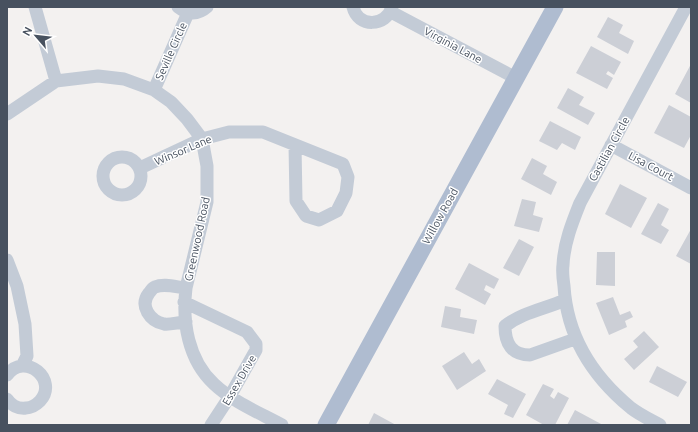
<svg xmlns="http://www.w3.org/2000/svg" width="698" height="432" font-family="Ubuntu,sans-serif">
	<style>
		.building { fill: #cccfd6 }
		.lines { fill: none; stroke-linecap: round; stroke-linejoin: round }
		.minor { stroke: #c3cbd6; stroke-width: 13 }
		.major { stroke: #afbcd0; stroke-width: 17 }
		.labels { text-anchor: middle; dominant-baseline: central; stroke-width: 3; stroke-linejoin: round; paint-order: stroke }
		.street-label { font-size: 11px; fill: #47515f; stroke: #fff }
	</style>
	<rect width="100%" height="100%" fill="#f3f1f0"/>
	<path class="building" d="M608,17L623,25L619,33L634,41L628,54L597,37Z
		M591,46L621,62L614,75L608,71L606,74L613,78L607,89L576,73Z
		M691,64V103L675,94Z
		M568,88L584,97L579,105L595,113L588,125L557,108Z
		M669,105L691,117V135L684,148L654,133Z
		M550,121L581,137L575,150L562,143L557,150L539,141Z
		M532,158L547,166L543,174L557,182L551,195L521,179Z
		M620,184L647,198L631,228L605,214Z
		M522,199L536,202L533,215L543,218L539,232L514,226Z
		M658,203L669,209L661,225L669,230L661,244L641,234Z
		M691,229V264L676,256Z
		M519,239L534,247L519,276L503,268Z
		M597,252H615V286L596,285Z
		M469,263L499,279L494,289L486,285L484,290L491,294L485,305L455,289Z
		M613,297L620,315L630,311L633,317L625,321L627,327L609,335L596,303Z
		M445,306L461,309L460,317L477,320L474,334L441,327Z
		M644,331L659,347L634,370L624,359L638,347L633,341Z
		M464,352L472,364L479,359L486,371L457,390L442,366Z
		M657,366L687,382L678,397L649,382Z
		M497,379L526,394L513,418L504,414L508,405L488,394Z
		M543,384L554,389L550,396L554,399L558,392L569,398L555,425H544L526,415Z
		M575,410L603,425H567Z
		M374,413L396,425H368Z"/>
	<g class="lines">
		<path class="minor" d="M35,7L56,81
			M178,7C188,15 198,15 207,7
			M353,7C358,28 386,27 392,7
			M391,12L516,78
			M154,90L188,13
			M7,114L56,81L98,76L124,79L154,90L171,102L187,119L202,139L207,166V202L186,288C182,322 188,360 214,384C233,402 260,413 282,425
			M611,145L691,188
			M103 176a19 19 0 1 1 38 0a19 19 0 1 1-38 0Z
			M140,168L202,139L229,132H263L343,164L348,177L346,193L337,211L319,220L306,216L296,201L295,145
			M7,260L17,286L25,324L27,356L22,366
			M565,300C545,309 523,312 505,326C505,344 512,355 530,355L575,339
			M184,302L247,332L256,344V350L230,396L211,425
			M186,322C179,322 170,325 164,324C150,321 139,306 149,293C151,291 152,288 155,287C164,283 176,287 186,288
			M7,375C25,351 59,380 40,401C36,405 31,408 26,408C18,409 11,405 7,399
			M660,425C651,420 640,415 631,408C592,376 567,337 564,286C563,279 562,272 563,265C564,243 572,223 580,203L686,7"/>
		<path class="major" d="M326,425L555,7"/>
	</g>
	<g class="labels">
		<g class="street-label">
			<text transform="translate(453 45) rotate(28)">Virginia Lane</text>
			<text transform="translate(171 51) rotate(-66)">Seville Circle</text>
			<text transform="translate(609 149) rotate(-61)">Castilian Circle</text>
			<text transform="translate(183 150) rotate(-23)">Winsor Lane</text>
			<text transform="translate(651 166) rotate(28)">Lisa Court</text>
			<text transform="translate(440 216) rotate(-61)">Willow Road</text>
			<text transform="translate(197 239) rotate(-78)">Greenwood Road</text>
			<text transform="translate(239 380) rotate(-60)">Essex Drive</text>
		</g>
	</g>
	<rect width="698" height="432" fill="none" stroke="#47515f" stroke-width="16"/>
	<g transform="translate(36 36) rotate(298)" stroke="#ffffff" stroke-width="3" paint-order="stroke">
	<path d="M0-3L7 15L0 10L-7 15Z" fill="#47515f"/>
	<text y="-6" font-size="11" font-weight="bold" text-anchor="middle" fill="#47515f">N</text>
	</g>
</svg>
